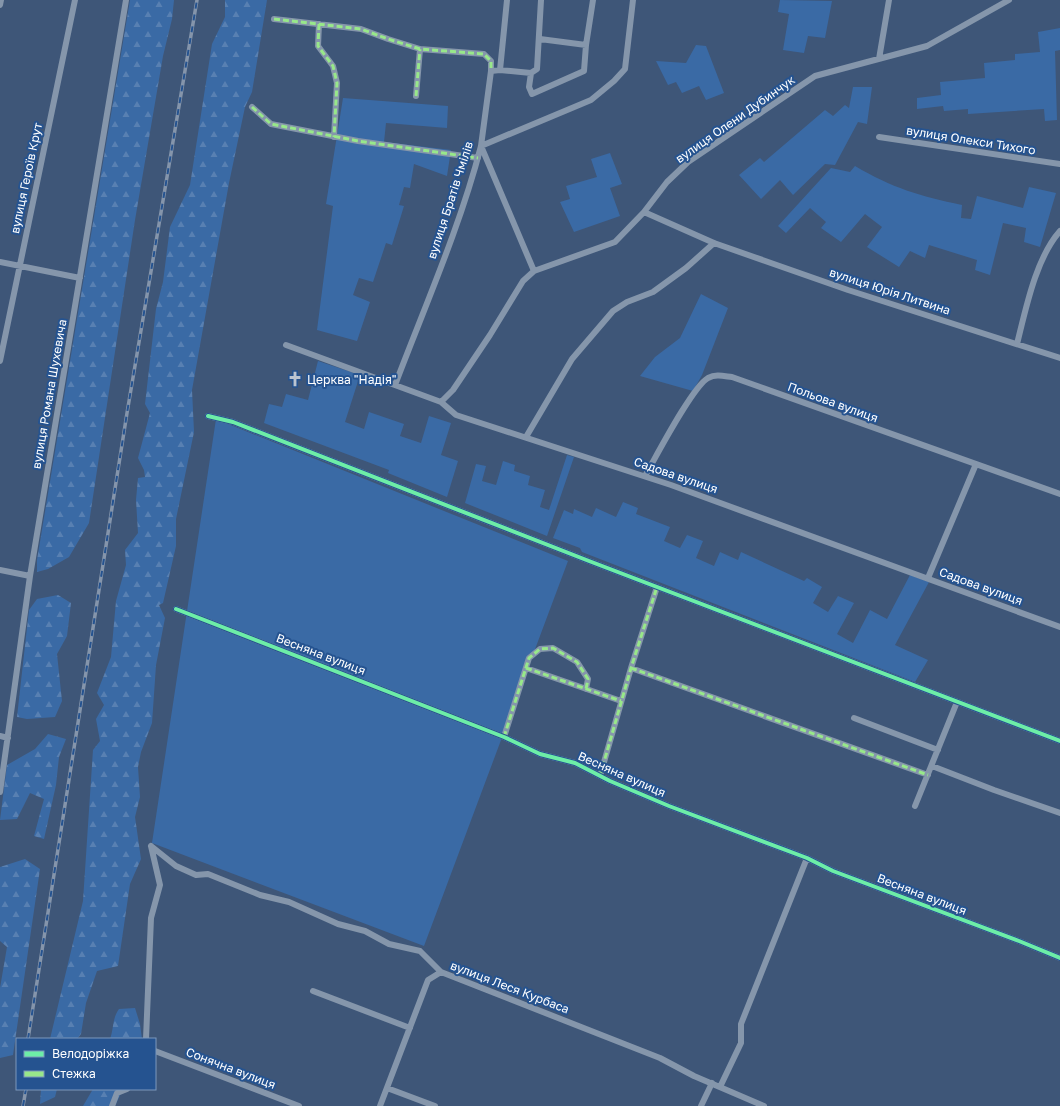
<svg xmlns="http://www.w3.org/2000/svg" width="1060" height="1106" font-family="'Golos Text',sans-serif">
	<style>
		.forest { fill: url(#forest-firs) }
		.garden { fill: #3a6aa5 }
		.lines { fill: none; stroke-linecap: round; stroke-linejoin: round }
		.minor { stroke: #8596ab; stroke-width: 6 }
		.rail-casing { stroke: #8595ab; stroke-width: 3.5 }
		.rail { stroke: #255390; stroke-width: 2; stroke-dasharray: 6; stroke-linecap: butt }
		.quiet { stroke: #98e88a; stroke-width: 3; stroke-dasharray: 6 3; stroke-linecap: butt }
		.cycleway-casing { stroke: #255390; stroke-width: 6 }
		.cycleway { stroke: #6deda7; stroke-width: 4 }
		.labels { text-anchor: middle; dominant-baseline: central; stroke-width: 4; stroke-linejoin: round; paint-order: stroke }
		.street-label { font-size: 12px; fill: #fff; stroke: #255390 }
		.poi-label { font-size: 12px; fill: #fff; stroke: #255390; text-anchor: start }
	</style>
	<defs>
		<pattern id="forest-firs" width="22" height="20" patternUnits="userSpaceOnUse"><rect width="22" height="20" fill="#3a6aa5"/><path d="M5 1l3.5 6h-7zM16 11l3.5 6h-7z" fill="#5880b2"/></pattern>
	</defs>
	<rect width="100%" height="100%" fill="#3e5678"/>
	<path class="forest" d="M130,0H174L172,19L163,56L135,220L89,523L69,557L48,569L37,572V560Z
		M225,0H267L252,92L245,107L229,183L192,390L194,432L176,519V546L163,603L159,605L165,618L156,665L152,723L141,752L138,767L140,797L135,817L141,859L130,884L118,966L97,971L86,1003L81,1034L77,1039H50L83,901L93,750L100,741L96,719L104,705L97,693L111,657L116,601L126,565L125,550L138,533L136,500L138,478L145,477L144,470L138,458L150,413L145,404L156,309L163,282L170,227L190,185L212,44L225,17Z
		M58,595L71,603L67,636L57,654L62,701L55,717L27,719L17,717L29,610L37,599Z
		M48,734L66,739L59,757L56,785L44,839L34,836L44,799L30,793L17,819L0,820L7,765L35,749Z
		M25,859L40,869L13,1055L0,1058V988L7,947L0,941V867Z
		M135,1008L140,1024L142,1039H110C114,1028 112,1019 119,1009Z
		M41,1089H57L55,1097L40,1104Z
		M93,1089H123L115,1106H83Z"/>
	<path class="garden" d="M780,0L832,1L825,38L808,36L804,53L783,50L789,14L778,12Z
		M1060,28V50L1055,51L1057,120L1045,121L1044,109L968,114V109L944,111L943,106L917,109V98L941,95L940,82L985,78L984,63L1015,60V54L1040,52L1038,32Z
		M696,45L706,46L724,93L706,100L699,86L682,93L676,82L668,85L656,61L686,63Z
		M853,87H872L867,124L858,122L835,165L825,164L793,195L780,180L761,199L739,175L760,158L764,162L825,110L833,116L845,105L849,108Z
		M343,98L448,106L447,128L386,123L384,142L451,150L447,176L414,164L410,188L404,187L399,205L404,206L392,245L386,243L373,282L359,278L353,295L370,302L357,341L317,330L333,206L326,204Z
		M610,153L622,184L610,188L620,216L574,232L560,202L570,199L566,186L597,177L591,159Z
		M855,166C892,188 920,196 962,205L961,218L971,219L977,196L1023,208L1029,187L1056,193L1040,247L1024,242L1026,228L1003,223L990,275L975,270L977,260L929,245L925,258L910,251L899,267L867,247L882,227L865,214L841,242L821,228L826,222L810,208L786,233L778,226L831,168L850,172Z
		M701,294L728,308L702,375L693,391L640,376L655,357L680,338Z
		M318,361L360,375L345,422L364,429L369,412L404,424L400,436L421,443L429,416L451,423L441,455L458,461L447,497L388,473L389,470L264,423L269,404L282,407L286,394L308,400Z
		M216,419L568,561L424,946L152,843Z
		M567,455L574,457L547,536L465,503L476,464L486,466L482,481L496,485L503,461L515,465L514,471L530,476L528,485L545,490L540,507L549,510Z
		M623,502L638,508L636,514L670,527L664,541L680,548L687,535L703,541L696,558L714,566L720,552L738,560L741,552L804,581L807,578L822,587L813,603L828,612L838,596L854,603L837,634L853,643L870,610L887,619L910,575L929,582L895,645L928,660L915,682L582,552L580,548L553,538L564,510L573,514L574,509L592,517L596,508L616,517Z"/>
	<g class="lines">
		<path class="minor" d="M0,5L1,0
			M274,19L361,29L388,39L420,49L484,54L491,61V71
			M319,24L318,46L333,66L337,83L334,137
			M586,45L593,0
			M879,59L889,0
			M500,70L531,73L537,69L541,0
			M531,73L529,87L532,94L584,71L586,45L540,39
			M416,96L420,49
			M252,107L271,124L358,141L478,158
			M879,137L1060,164
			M644,212L714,243L848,290L1060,358
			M0,262L80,278
			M534,271L481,146L591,100L614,81L625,69L633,0
			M1017,344C1026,308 1036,258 1060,231
			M286,345L441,402L456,415L671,485L1060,627
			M0,361L75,0
			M395,385C425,306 460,227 481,146L491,71L500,70L507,0
			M441,402L453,390L490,335L523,281L534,271L615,242L644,212L667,182L688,162L815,76L927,46L1009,0
			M208,416L233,422L589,561L1060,741
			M526,437L572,359L613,311L627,302L653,292L686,268L714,243
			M645,476C656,457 692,387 708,378C716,374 723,376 732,377L1060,494
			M0,570L30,576
			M928,578L976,464
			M176,609L504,737L540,754L575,763L610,781L669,806L807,858L833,871L1019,941L1060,958
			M526,668L621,701
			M631,668L928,775
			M854,718L938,750
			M0,736L8,738
			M504,737L529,658L540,649L553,648L577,662L588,679L586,689
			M932,766L994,790L1060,813
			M600,776L631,668L657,587
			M0,792L30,576L126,0
			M915,806L957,702
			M151,846L176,866L196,875L208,874L260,895L289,902L338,924L365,931L389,944L420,951L441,972L660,1058L694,1076L764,1106
			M313,991L410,1028
			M146,1039L151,918L160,885L151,846
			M155,1051L299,1106
			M720,1087L741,1043V1024L807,858
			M387,1088L435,1106
			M112,1106L117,1093L127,1089
			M380,1106L428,980L441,972
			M701,1106L712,1083"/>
		<g class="rail-casing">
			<path id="rail" d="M28,1039L127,413L197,0
				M23,1106L26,1089"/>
		</g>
		<use href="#rail" class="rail"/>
		<path class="quiet" d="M274,19L361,29L388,39L420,49L484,54L491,61V71
			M319,24L318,46L333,66L337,83L334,137
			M416,96L420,49
			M252,107L271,124L358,141L478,158
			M526,668L621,701
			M631,668L928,775
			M504,737L529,658L540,649L553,648L577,662L588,679L586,689
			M600,776L631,668L657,587"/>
		<g class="cycleway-casing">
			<path id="cycleway" d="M208,416L233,422L589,561L1060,741
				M176,609L504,737L540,754L575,763L610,781L669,806L807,858L833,871L1019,941L1060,958"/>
		</g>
		<use href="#cycleway" class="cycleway"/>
	</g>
	<defs>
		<g id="church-bare" transform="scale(1.2)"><path d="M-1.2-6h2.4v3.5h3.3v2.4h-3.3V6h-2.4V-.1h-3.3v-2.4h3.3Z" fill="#bbc4d0" stroke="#255390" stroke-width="2.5" paint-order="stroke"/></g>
	</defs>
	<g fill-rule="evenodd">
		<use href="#church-bare" x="295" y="379"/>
	</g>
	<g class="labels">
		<g class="street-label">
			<text transform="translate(735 119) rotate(-35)">вулиця Олени Дубинчук</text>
			<text transform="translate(971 140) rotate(9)">вулиця Олекси Тихого</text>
			<text transform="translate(26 178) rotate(-78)">вулиця Героїв Крут</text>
			<text transform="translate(450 200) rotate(-72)">вулиця Братів Чмілів</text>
			<text transform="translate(890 291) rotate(18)">вулиця Юрія Литвина</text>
			<text transform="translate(49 394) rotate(-80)">вулиця Романа Шухевича</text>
			<text transform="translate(833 402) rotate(20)">Польова вулиця</text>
			<text transform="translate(676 475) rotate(19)">Садова вулиця</text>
			<text transform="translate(981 586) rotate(20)">Садова вулиця</text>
			<text transform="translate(321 654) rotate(21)">Весняна вулиця</text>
			<text transform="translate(622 774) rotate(24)">Весняна вулиця</text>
			<text transform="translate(922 894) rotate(21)">Весняна вулиця</text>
			<text transform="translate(510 987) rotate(21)">вулиця Леся Курбаса</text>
			<text transform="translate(231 1068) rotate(21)">Сонячна вулиця</text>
		</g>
		<g class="poi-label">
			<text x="307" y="379">Церква "Надія"</text>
		</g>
	</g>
	<rect x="16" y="1038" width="140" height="52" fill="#255390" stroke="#7c98bc"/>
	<rect x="24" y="1051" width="20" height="6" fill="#6deda7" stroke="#7c98bc"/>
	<text x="52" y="1058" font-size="12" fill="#ffffff">Велодоріжка</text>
	<rect x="24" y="1071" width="20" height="6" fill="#98e88a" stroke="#7c98bc"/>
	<text x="52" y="1078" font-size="12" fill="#ffffff">Стежка</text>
</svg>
